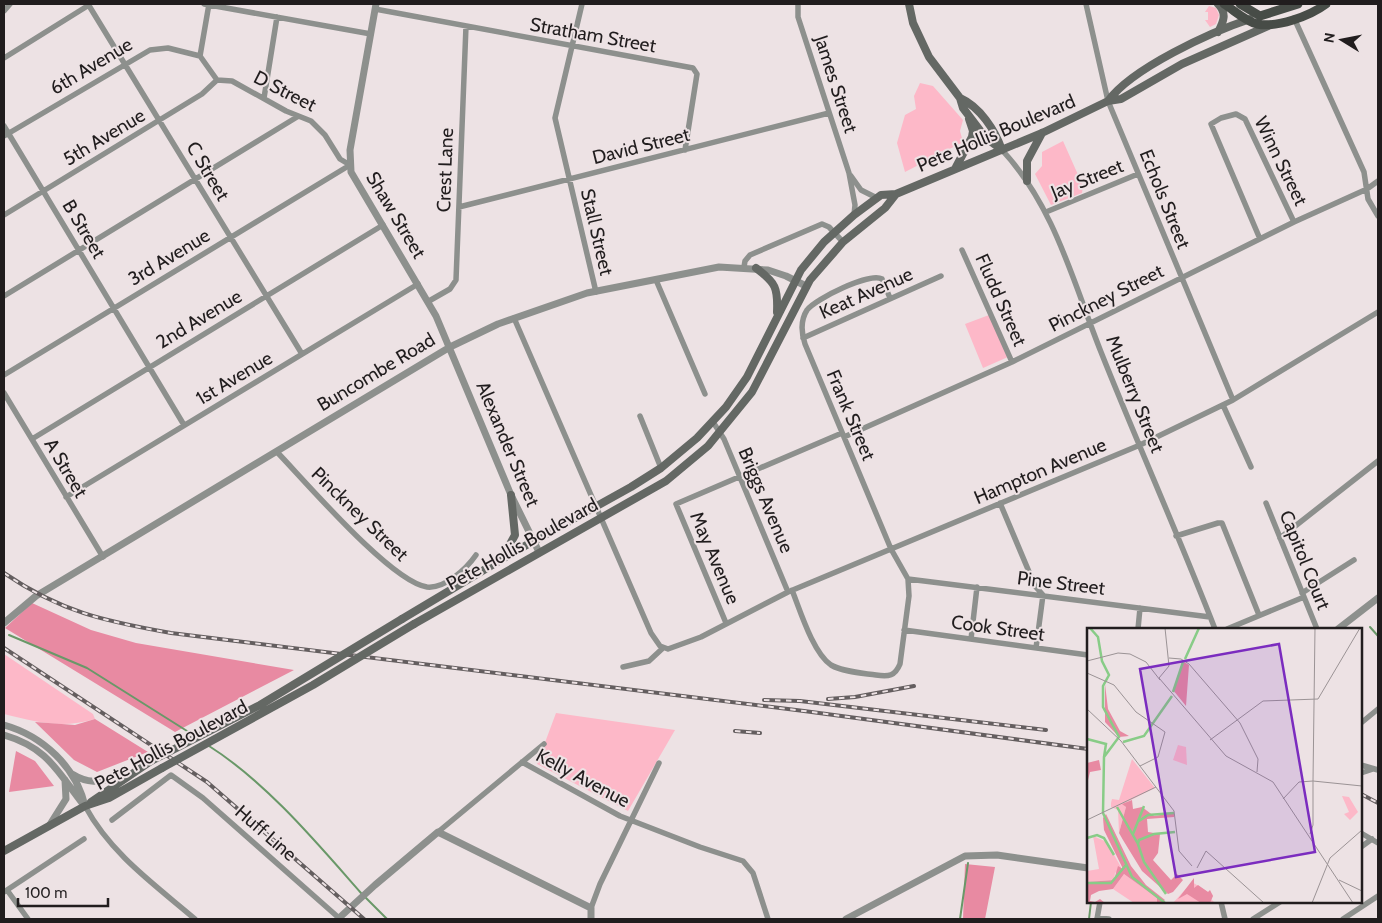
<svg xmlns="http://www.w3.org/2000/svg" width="1382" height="923" font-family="Cabin,sans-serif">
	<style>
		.green { fill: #fdb8c8 }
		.forest { fill: #e88aa2 }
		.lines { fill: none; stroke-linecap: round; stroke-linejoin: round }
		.stream { stroke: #699868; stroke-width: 2 }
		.minor { stroke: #8d908d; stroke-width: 5.5 }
		.tertiary { stroke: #8d908d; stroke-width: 7 }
		.secondary { stroke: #646864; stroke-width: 8 }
		.primary { stroke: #474c47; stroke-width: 9 }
		.rail-casing { stroke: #645e5f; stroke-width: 4 }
		.rail { stroke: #ede2e4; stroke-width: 2; stroke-dasharray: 5.5; stroke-linecap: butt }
		.secondary-bridge { stroke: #646864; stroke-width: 8 }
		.labels { text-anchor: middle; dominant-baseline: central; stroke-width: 4; stroke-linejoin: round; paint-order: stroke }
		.street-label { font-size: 19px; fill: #211d1e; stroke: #ede2e4 }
		.inset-river { fill: none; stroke: #88cc87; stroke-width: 2.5 }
		.inset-road { fill: none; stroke: #9b9395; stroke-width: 1 }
		.view { fill: #7b2cbf; fill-opacity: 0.15; stroke: #7b2cbf; stroke-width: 2.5 }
		.inset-edge { fill: none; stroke: #211d1e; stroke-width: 2.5 }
	</style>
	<rect width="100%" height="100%" fill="#ede2e4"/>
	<path class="green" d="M1209,6L1216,8L1219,15L1216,24L1210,27L1205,20H1208V12H1205Z
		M920,83L933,86L963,120L960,131L963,142L905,172L897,143L905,115L916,109L914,96Z
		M1063,141L1083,186L1082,193L1051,205L1035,174L1042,166V152Z
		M989,315L1008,357L983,368L965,324Z
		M4,654L93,714L95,719C62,729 37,722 4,714Z
		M556,713L675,730L628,811L537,764Z"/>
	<path class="forest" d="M32,603L91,630L136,643L294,670L175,732L5,628Z
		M95,719L148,752L97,772L74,760L35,722L75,725Z
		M16,751L35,761L54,786L9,792Z
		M965,864L995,867L985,919H963Z"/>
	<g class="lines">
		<path class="stream" d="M1370,627L1378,636
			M9,635L87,668L195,736
			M209,746C266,782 317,843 361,893
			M365,897L387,919
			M960,919L968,863
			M1089,919L1091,902"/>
		<path class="minor" d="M88,4L302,354
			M204,4L371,34
			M582,4L555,118L596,292
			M798,4V17L849,173L855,205L854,215
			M1086,4L1108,101L1233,400
			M375,9L693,68L697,74L685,150
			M4,11L10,4
			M1294,18L1364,172L1368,199L1378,216
			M200,56L209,4
			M4,58L89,5
			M264,98L277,17
			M4,126L184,425
			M4,136L150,50L168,48L200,56L217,80
			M1002,150C1055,207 1073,282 1101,352C1138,445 1179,536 1215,629
			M851,176L861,190L877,198
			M459,207L829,113
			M1046,212L1138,174
			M4,215L202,94L217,80
			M1260,239L1211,124L1221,118L1236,114L1245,119L1294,222
			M962,250L1012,362
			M744,267L745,261L750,255L822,224L829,227L843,242
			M656,280L705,394
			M4,296L297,117
			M429,301L450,289L456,280L466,26
			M514,318L651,633L660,646L668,649L701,637L788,592L1140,445L1233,400L1378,312
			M803,338L941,276
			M4,375L350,165L340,159L325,135L311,121L286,111L232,81L217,80
			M4,393L103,557
			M1223,405L1251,467
			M640,416L661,468
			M713,422L724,439L788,592
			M844,437L1012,362L1294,222L1367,189L1378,181
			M32,439L383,225
			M277,452C305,481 391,582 427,587C445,589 467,568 476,555
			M66,497L418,284
			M1000,503L1035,586L1043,595L1036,648
			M1266,503L1317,629
			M1176,536L1218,523H1222L1259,615
			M1280,538L1378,461
			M908,579L1210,617
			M792,590C800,610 813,653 831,665C843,672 862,673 876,675C889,677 895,676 900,664L909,596L908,579L891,549L805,344C801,332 800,321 807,310C815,299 870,272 882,279L890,298
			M1302,593L1354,560
			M726,623L676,504L842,433
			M1138,629L1140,608
			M1227,629L1304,597
			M904,630L1088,655
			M971,639L977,587
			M623,667L649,661L663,648
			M1361,723L1378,709
			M522,762L620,816L700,847L743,861L753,873L768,919
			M1361,765L1378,770
			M1361,773L1373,769
			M85,806C111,854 154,884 195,919
			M112,820L171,775L203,798L339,918
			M438,832L544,744
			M1361,833L1378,843
			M1361,847L1372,839
			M7,890L28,919
			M4,892L84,839
			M1221,902L1225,919
			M591,908L600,884L659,763
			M1097,918L1109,919
			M1097,919L1100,902
			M1253,919L1280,902
			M1343,919L1378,896"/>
		<path class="tertiary" d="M376,4L350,150L351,172L436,316L511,495L539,552
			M4,623L36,596L450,347L498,324L587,293L719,267L768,270L786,276L806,286
			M1338,629L1378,598
			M4,725C43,736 76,767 85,806
			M4,735C48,748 57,771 83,804
			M72,774C95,788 106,778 130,775
			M49,826L66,799L65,780
			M338,919L375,885L438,832L591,908V919
			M846,919L965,856L997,855L1088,868"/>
		<path class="secondary" d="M909,4L913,23L929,57L960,98L963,108L985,137L1002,150
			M1218,4C1227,13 1224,21 1218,32
			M960,98C980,107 995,130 1002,150
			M1108,101C1132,68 1211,32 1250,19
			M956,167L972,137L973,131L969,119
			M1027,181V161L1042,133
			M756,268C776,283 778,288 777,312
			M503,557L515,535L511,495
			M402,619L514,552L631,487L661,468L697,438L726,407L747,377L801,270L824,242L854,215L881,195L896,194L1042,133L1108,101L1121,99L1182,64L1268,26
			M414,624L666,481L708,446L752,392L810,280L843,242L885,208L896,194
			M91,802L151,761
			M4,851L85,806L109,798L162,768"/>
		<path class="primary" d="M1224,4C1234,10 1245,21 1257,24C1277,28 1310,16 1326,4
			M1240,4L1260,16L1298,4"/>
		<g class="rail-casing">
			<path id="rail" d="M4,573C61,612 104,621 171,633L804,711L1088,749
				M4,648L207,782L364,919
				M828,699L855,697L914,686
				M764,700L800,701L1046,730
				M735,731L760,733
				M1361,794L1378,803"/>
		</g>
		<use href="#rail" class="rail"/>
		<path class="secondary-bridge" d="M151,761L260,705L402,619
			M162,768L313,685L414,624"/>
	</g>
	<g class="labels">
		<g class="street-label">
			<text transform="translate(593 35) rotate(10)">Stratham Street</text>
			<text transform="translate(91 66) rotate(-31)">6th Avenue</text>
			<text transform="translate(836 84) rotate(72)">James Street</text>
			<text transform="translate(285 91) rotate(27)">D Street</text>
			<text transform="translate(996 133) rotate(-23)">Pete Hollis Boulevard</text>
			<text transform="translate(104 137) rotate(-31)">5th Avenue</text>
			<text transform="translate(641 146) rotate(-14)">David Street</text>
			<text transform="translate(1281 161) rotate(64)">Winn Street</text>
			<text transform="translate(445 170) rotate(-88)">Crest Lane</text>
			<text transform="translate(208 171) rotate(59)">C Street</text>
			<text transform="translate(1087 179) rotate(-22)">Jay Street</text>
			<text transform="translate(1165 199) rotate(68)">Echols Street</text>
			<text transform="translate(396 215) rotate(59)">Shaw Street</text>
			<text transform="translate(84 229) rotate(59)">B Street</text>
			<text transform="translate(597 232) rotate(77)">Stall Street</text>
			<text transform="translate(169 257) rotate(-31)">3rd Avenue</text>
			<text transform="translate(866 293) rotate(-24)">Keat Avenue</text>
			<text transform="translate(1106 298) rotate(-27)">Pinckney Street</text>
			<text transform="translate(1001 300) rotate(66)">Fludd Street</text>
			<text transform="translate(199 319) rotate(-31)">2nd Avenue</text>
			<text transform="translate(376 372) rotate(-31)">Buncombe Road</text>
			<text transform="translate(234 378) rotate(-31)">1st Avenue</text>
			<text transform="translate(1135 394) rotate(68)">Mulberry Street</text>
			<text transform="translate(851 415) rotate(67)">Frank Street</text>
			<text transform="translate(508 444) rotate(67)">Alexander Street</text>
			<text transform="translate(66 468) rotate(59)">A Street</text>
			<text transform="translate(1040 471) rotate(-23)">Hampton Avenue</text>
			<text transform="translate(766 500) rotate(67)">Briggs Avenue</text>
			<text transform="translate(360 514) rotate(44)">Pinckney Street</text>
			<text transform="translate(522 544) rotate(-29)">Pete Hollis Boulevard</text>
			<text transform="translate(715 558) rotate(67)">May Avenue</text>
			<text transform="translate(1305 560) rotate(68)">Capitol Court</text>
			<text transform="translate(1061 583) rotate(7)">Pine Street</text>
			<text transform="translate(998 628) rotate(8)">Cook Street</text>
			<text transform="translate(171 745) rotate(-28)">Pete Hollis Boulevard</text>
			<text transform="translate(583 778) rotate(28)">Kelly Avenue</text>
			<text transform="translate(266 833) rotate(41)">Huff Line</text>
		</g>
	</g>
	<g transform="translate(1087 628)">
		<rect width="275" height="275" fill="#ede2e4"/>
		<path d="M91,117L99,119L100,137L86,132ZM45,131L68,160L36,176L39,179L32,205L31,182L24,179V175L25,171L32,172ZM255,168L262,169L271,184L263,192L257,186L262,184ZM6,208L20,214L35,241L28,245L27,252L0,254V243L12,241ZM37,246L70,270L71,274L47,275L26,261ZM105,254L126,267L124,271L128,275H86Z" fill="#fdb8c8"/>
		<path d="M97,34L102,37L99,78L86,62ZM18,56L21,81L33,103L42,108L32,109L18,94ZM12,132L14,142L3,144L0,156V135ZM45,172L46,181L55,179L67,188L87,185V189L60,191L61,204L73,206L71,225L66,232L84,252L90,246L96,252L86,264L81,266L55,243L36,212L32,205L39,179L35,176ZM19,186L44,238L59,257L78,272L75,275H70V270L37,246L26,261L12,263L4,267L3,273L8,274L13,271L18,275H0V254L27,252L31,238L36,241L17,202L16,190ZM107,250V260L111,257L121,264L123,262L126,268L123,275H114L100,266L91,271Z" fill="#e88aa2"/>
		<path class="inset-river" d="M3,0L11,9L15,33L22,47L16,58V79L32,109L17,129L16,185L45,249L78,275M98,31L112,0M86,64L96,34M0,111L19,116L17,129M36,114L57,108L85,68M30,179L51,216L57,234L79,266M52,193L61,187L87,185M46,206L57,178M0,210L10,207L17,210L27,227M51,216L52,212L67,206L88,204M0,255H24L39,237"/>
		<path class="inset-road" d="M82,30L94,31L102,36L153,95L171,131L170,144M0,33L31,25L43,26L59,34L73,52M0,45L27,57L49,84L78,104L71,129L53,138M72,50L82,38L78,0M72,50L139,128L186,154L266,275M0,81L34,113L87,183L92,223L105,238M123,112L176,73L231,71L273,0M226,153L228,0M226,153L275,158M196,171L212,154L226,153V197L223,206M0,192L69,159M119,223L177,275M110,240L119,223M252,252L275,263M225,275L243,230L275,202"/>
		<path class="view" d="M192,16L228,224L89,249L53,41Z"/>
		<rect width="275" height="275" class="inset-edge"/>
	</g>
	<rect width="1382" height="923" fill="none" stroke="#211d1e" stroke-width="10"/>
	<g transform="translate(1342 40) rotate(280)" stroke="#ede2e4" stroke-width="4" paint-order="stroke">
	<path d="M0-4L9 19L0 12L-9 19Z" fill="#211d1e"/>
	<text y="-8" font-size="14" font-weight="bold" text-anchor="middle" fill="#211d1e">N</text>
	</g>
	<path d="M18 898v8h90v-8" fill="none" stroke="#211d1e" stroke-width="2.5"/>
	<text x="25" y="898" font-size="15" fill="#211d1e" stroke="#ede2e4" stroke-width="4" paint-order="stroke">100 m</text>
</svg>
